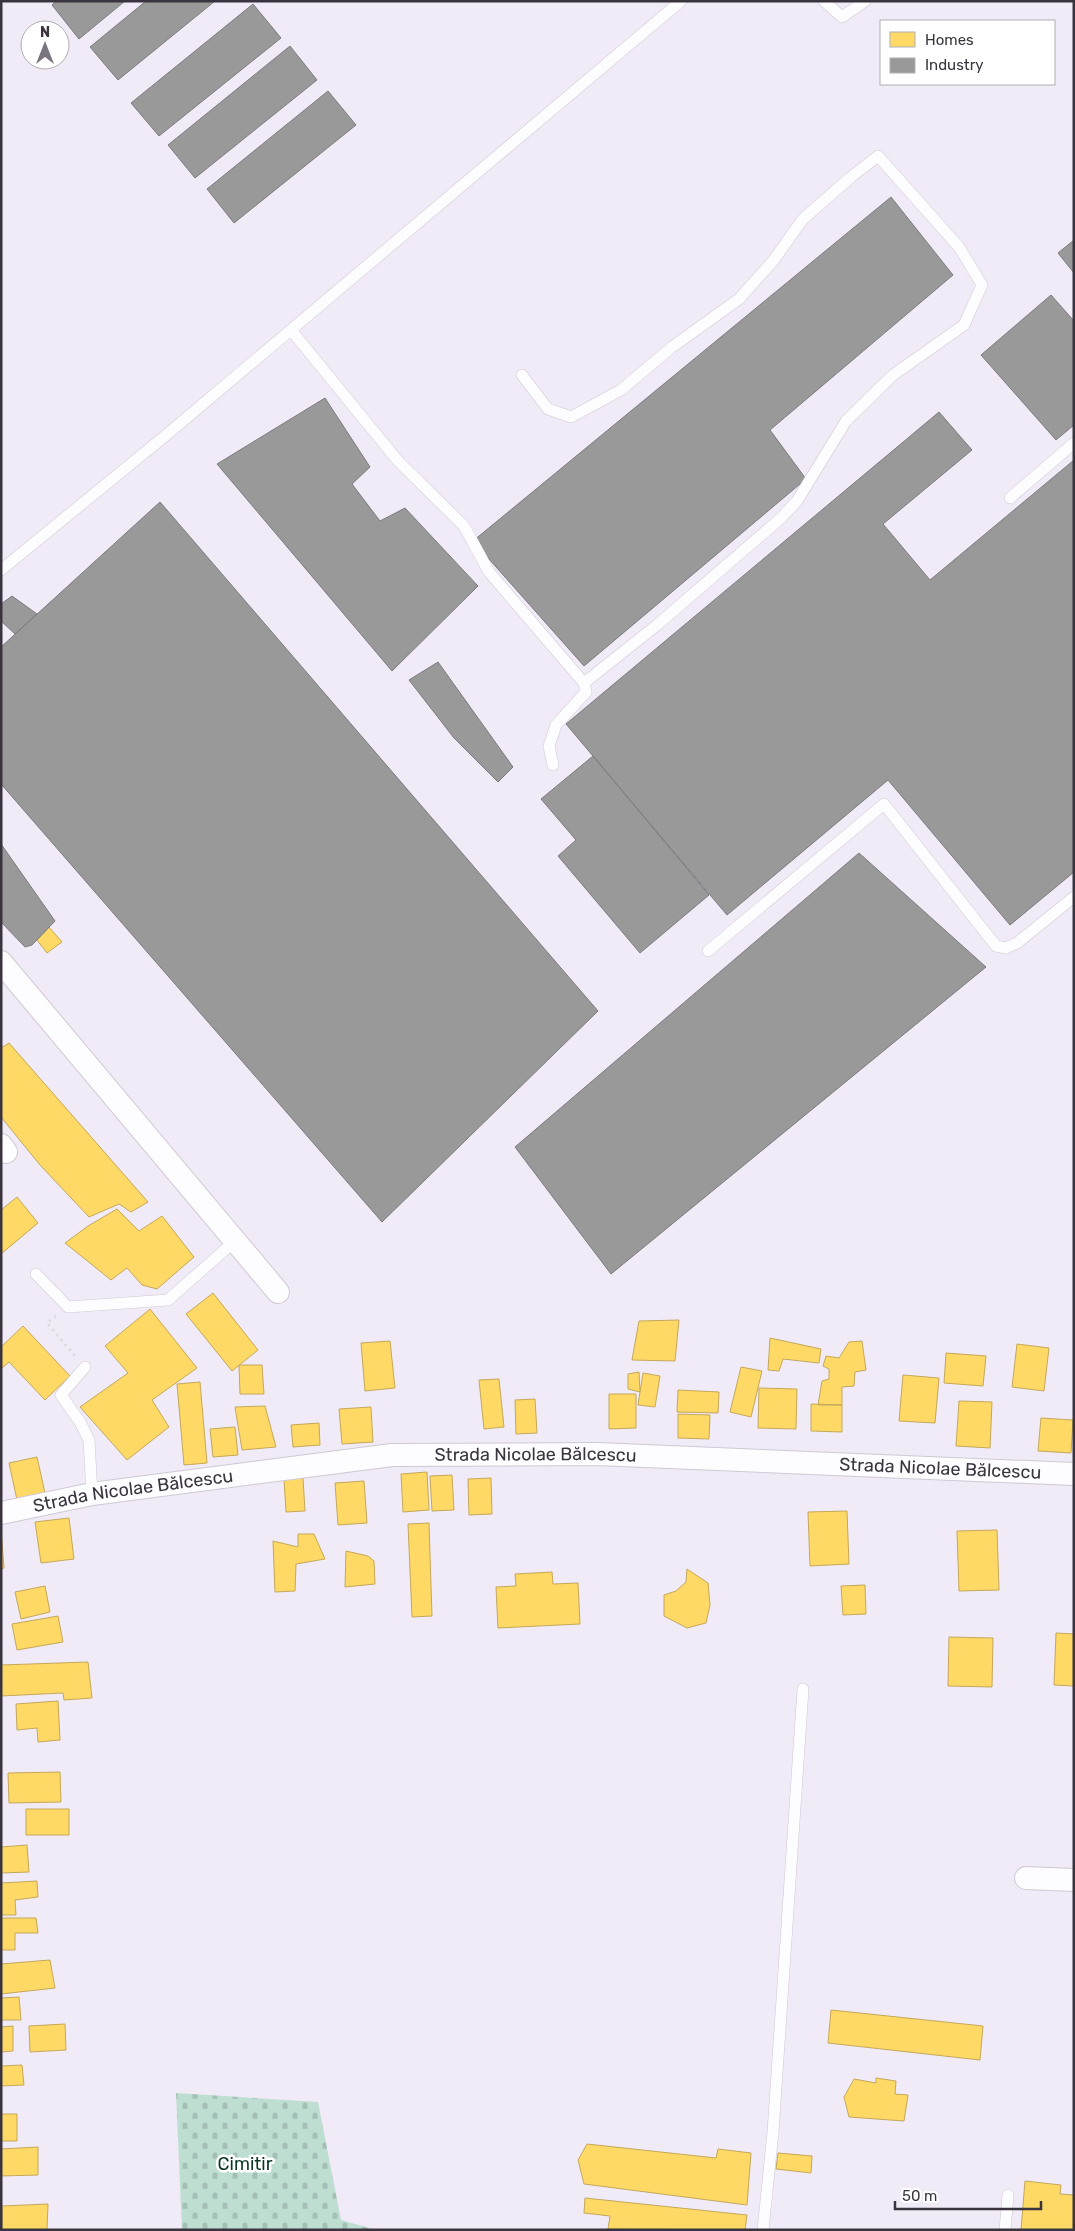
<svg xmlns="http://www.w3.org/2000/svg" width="1075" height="2231" font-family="Rubik,sans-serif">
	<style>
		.cemetery { fill: url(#cemetery-stones) }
		.homes { fill: #ffd966; stroke: #c4a85a }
		.industry { fill: #999; stroke: #7c7b7e }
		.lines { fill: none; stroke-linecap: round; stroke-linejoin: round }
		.service-casing { stroke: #cfc9d4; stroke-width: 12 }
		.minor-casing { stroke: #cfc9d4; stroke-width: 24 }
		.path { stroke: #dedce0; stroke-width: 3; stroke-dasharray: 2.5 4; stroke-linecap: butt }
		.service { stroke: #fdfcfe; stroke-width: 11 }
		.minor { stroke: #fdfcfe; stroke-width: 22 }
		.labels { text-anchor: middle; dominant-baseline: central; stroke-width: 5; stroke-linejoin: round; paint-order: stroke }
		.street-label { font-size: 18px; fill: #39343e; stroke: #fff }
		.park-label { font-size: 18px; fill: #0a3623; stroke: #fff }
	</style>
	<defs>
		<pattern id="cemetery-stones" width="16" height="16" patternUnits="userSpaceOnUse" patternTransform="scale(1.25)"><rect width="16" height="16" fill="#beded2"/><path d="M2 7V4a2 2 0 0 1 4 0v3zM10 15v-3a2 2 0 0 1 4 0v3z" fill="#a4bfb5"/></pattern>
	</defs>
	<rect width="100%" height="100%" fill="#f1ebf7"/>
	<path class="cemetery" d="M176,2093L318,2102L341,2220L376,2230H182Z"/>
	<path class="homes" d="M49,927L62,942L47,953L37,940Z
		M9,1043L148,1202L131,1212L119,1204L89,1217L40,1165L1,1117V1048Z
		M17,1197L38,1223L1,1254V1210Z
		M117,1209L139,1231L162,1216L194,1257L157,1289L142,1285L127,1268L111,1280L65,1243L88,1226Z
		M213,1293L258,1350L232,1371L186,1314Z
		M150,1309L197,1368L152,1400L169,1427L127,1460L80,1407L128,1373L105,1346Z
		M679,1320L675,1361L632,1360L639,1321Z
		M23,1326L70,1376L45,1400L9,1362L1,1369V1347Z
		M770,1338L821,1349L819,1363L783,1359L779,1371L768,1370Z
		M390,1341L395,1388L365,1391L361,1343Z
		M862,1341L866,1370L855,1372L854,1386L842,1387V1405H818L822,1381L829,1379V1369L823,1366L826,1356L839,1358L849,1342Z
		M1017,1344L1049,1348L1044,1391L1012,1387Z
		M946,1353L986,1356L983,1386L944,1383Z
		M239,1365H262L264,1394H240Z
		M741,1367L762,1371L751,1417L730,1412Z
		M639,1372L640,1392L628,1389V1374Z
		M643,1373L660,1376L655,1407L638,1405Z
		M903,1375L939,1378L935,1423L899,1421Z
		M499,1379L504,1427L484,1429L479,1380Z
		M200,1382L207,1463L184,1465L177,1384Z
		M759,1388L797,1389L796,1429L758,1428Z
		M678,1390L719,1392L718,1413L677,1412Z
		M609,1394H636V1428L609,1429Z
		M535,1399L537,1433L516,1434L515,1400Z
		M959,1401L992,1402L990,1448L956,1446Z
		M811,1404L842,1405V1432L811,1431Z
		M265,1406L276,1447L242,1450L235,1407Z
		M371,1407L373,1442L342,1444L339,1409Z
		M678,1414L710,1415L709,1439L678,1438Z
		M1041,1418L1073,1420L1071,1453L1038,1451Z
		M319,1423L320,1445L293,1447L291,1425Z
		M235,1427L238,1455L213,1457L210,1429Z
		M37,1457L45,1493L17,1500L9,1463Z
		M427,1472L429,1510L403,1512L401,1474Z
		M452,1475L454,1510L432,1511L430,1476Z
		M303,1478L305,1511L286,1512L284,1479Z
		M491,1478L492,1514L469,1515L468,1479Z
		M364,1481L367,1523L338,1525L335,1483Z
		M847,1511L849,1564L810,1566L808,1512Z
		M69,1518L74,1559L41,1563L35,1522Z
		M429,1523L432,1616L412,1617L408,1524Z
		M1,1529L4,1568L1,1569Z
		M997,1530L999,1590L959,1591L957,1531Z
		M298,1534H314L325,1559L296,1564L295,1591L275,1592L273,1541L298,1547Z
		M346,1551L368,1556L374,1561L375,1584L345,1587Z
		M687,1569L708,1583L710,1605L706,1623L687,1628L664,1616V1595L676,1591L686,1582Z
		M552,1572L553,1584L578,1583L580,1624L498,1628L496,1587L516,1586L515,1574Z
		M865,1585L866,1614L843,1615L841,1586Z
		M45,1586L50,1612L21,1619L15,1592Z
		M58,1616L63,1642L17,1650L12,1624Z
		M1056,1633L1074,1634V1686L1054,1685Z
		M949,1637L993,1638L992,1687L948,1686Z
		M88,1662L92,1698L64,1700L63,1693L1,1696V1665Z
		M58,1701L60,1740L38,1742L37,1728L17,1730L16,1704Z
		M60,1772L61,1802L9,1803L8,1773Z
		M26,1809H69V1835H26Z
		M27,1845L29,1872L1,1873V1847Z
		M37,1881L38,1897L15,1900L16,1915H1V1883Z
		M1,1918H36L38,1933H15V1950H1Z
		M50,1960L55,1988L1,1994V1964Z
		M19,1997L21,2020H1V1998Z
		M831,2010L983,2026L980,2060L828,2043Z
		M65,2024L66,2050L30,2052L29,2026Z
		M13,2026V2051L1,2052V2027Z
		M22,2065L24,2085L1,2086V2066Z
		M876,2078L896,2081L895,2094L908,2095L904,2121L849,2117L844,2097L854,2079L876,2083Z
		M1,2114H17V2141H1Z
		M587,2144L716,2158L718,2149L751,2153L747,2205L584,2184L578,2160Z
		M38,2147V2175L1,2176V2149Z
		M778,2153L812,2156L811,2173L776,2169Z
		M1025,2181L1061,2185L1060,2194L1074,2195V2230H1021Z
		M585,2198L747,2215L745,2230L608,2229L610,2216L584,2213Z
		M48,2204L47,2230H2V2206Z"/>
	<path class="industry" d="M56,1H125L79,39L52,5Z
		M146,1H215L118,80L90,47Z
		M253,4L281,38L159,136L131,103Z
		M290,46L317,80L195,178L168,145Z
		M328,91L356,125L234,223L207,189Z
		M891,197L953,275L770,430L806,479L584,666L473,541Z
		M1074,240V273L1058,253Z
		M1051,295L1074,321V425L1056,440L981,355Z
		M325,398L370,467L352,484L380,521L405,508L478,586L392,671L217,464Z
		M939,412L972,450L883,524L930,580L1074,460V872L1010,925L888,780L727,915L566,724Z
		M160,502L598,1011L382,1222L1,784V647Z
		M12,596L37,614L15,634L1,621V604Z
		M438,662L513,767L498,782L454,738L409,680Z
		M593,756L709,895L640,953L558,856L576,840L541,799Z
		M1,844L55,921L32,945L25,947L1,922Z
		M859,853L986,967L611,1274L515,1147Z"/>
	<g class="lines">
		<g class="service-casing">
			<path id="service" d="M824,1L842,17L865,1
				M291,330L398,461L464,526L489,572L584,683
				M522,375L548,409L571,417L621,390L672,347L739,299L773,261L803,219L851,177L878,156L959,247L982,285L964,325L893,375L846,421L797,501L781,518L657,625L584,683L586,692L556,725L549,746L553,765
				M1010,498L1074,443
				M1,570L165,436L681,1
				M708,951L884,804L996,946L1006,948L1017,943L1074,897
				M36,1274L68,1307L168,1300L235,1241
				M85,1367L61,1395L80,1422L89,1440L92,1494
				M763,2230L773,2132L803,1689
				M1005,2230L1008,2195"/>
		</g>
		<g class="minor-casing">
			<g id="minor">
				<path d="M1,962L278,1292"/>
				<path d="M1,1145L6,1152"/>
				<path id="s1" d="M1,1513L92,1494L392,1455L597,1454L1074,1474"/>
				<path d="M1026,1878L1074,1880"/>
			</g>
		</g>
		<path class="path" d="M56,1316L47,1323L76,1357"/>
		<use href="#service" class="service"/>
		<use href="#minor" class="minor"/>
	</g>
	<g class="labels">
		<g class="street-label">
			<text stroke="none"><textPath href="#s1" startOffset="539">Strada Nicolae Bălcescu</textPath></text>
			<text stroke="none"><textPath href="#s1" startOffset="944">Strada Nicolae Bălcescu</textPath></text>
			<text stroke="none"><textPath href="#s1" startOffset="134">Strada Nicolae Bălcescu</textPath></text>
		</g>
		<g class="park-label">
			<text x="245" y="2164">Cimitir</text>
		</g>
	</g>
	<rect width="1075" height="2231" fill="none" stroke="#39343e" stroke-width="5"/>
	<rect x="880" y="20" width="175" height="65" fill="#ffffff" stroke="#b0aeb2"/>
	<rect x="890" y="32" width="25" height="15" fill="#ffd966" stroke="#b0aeb2"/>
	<text x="925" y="45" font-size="15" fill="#39343e">Homes</text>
	<rect x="890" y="58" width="25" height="15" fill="#999999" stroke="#b0aeb2"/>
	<text x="925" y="70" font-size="15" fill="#39343e">Industry</text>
	<g transform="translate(45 45)"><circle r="24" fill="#ffffff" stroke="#b0aeb2"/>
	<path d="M0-4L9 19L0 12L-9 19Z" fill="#79747f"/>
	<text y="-8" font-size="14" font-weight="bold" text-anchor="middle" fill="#39343e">N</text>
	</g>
	<path d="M895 2201v8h146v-8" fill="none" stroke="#39343e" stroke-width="2.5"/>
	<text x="902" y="2201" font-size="15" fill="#39343e" stroke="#ffffff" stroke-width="4" paint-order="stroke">50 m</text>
</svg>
